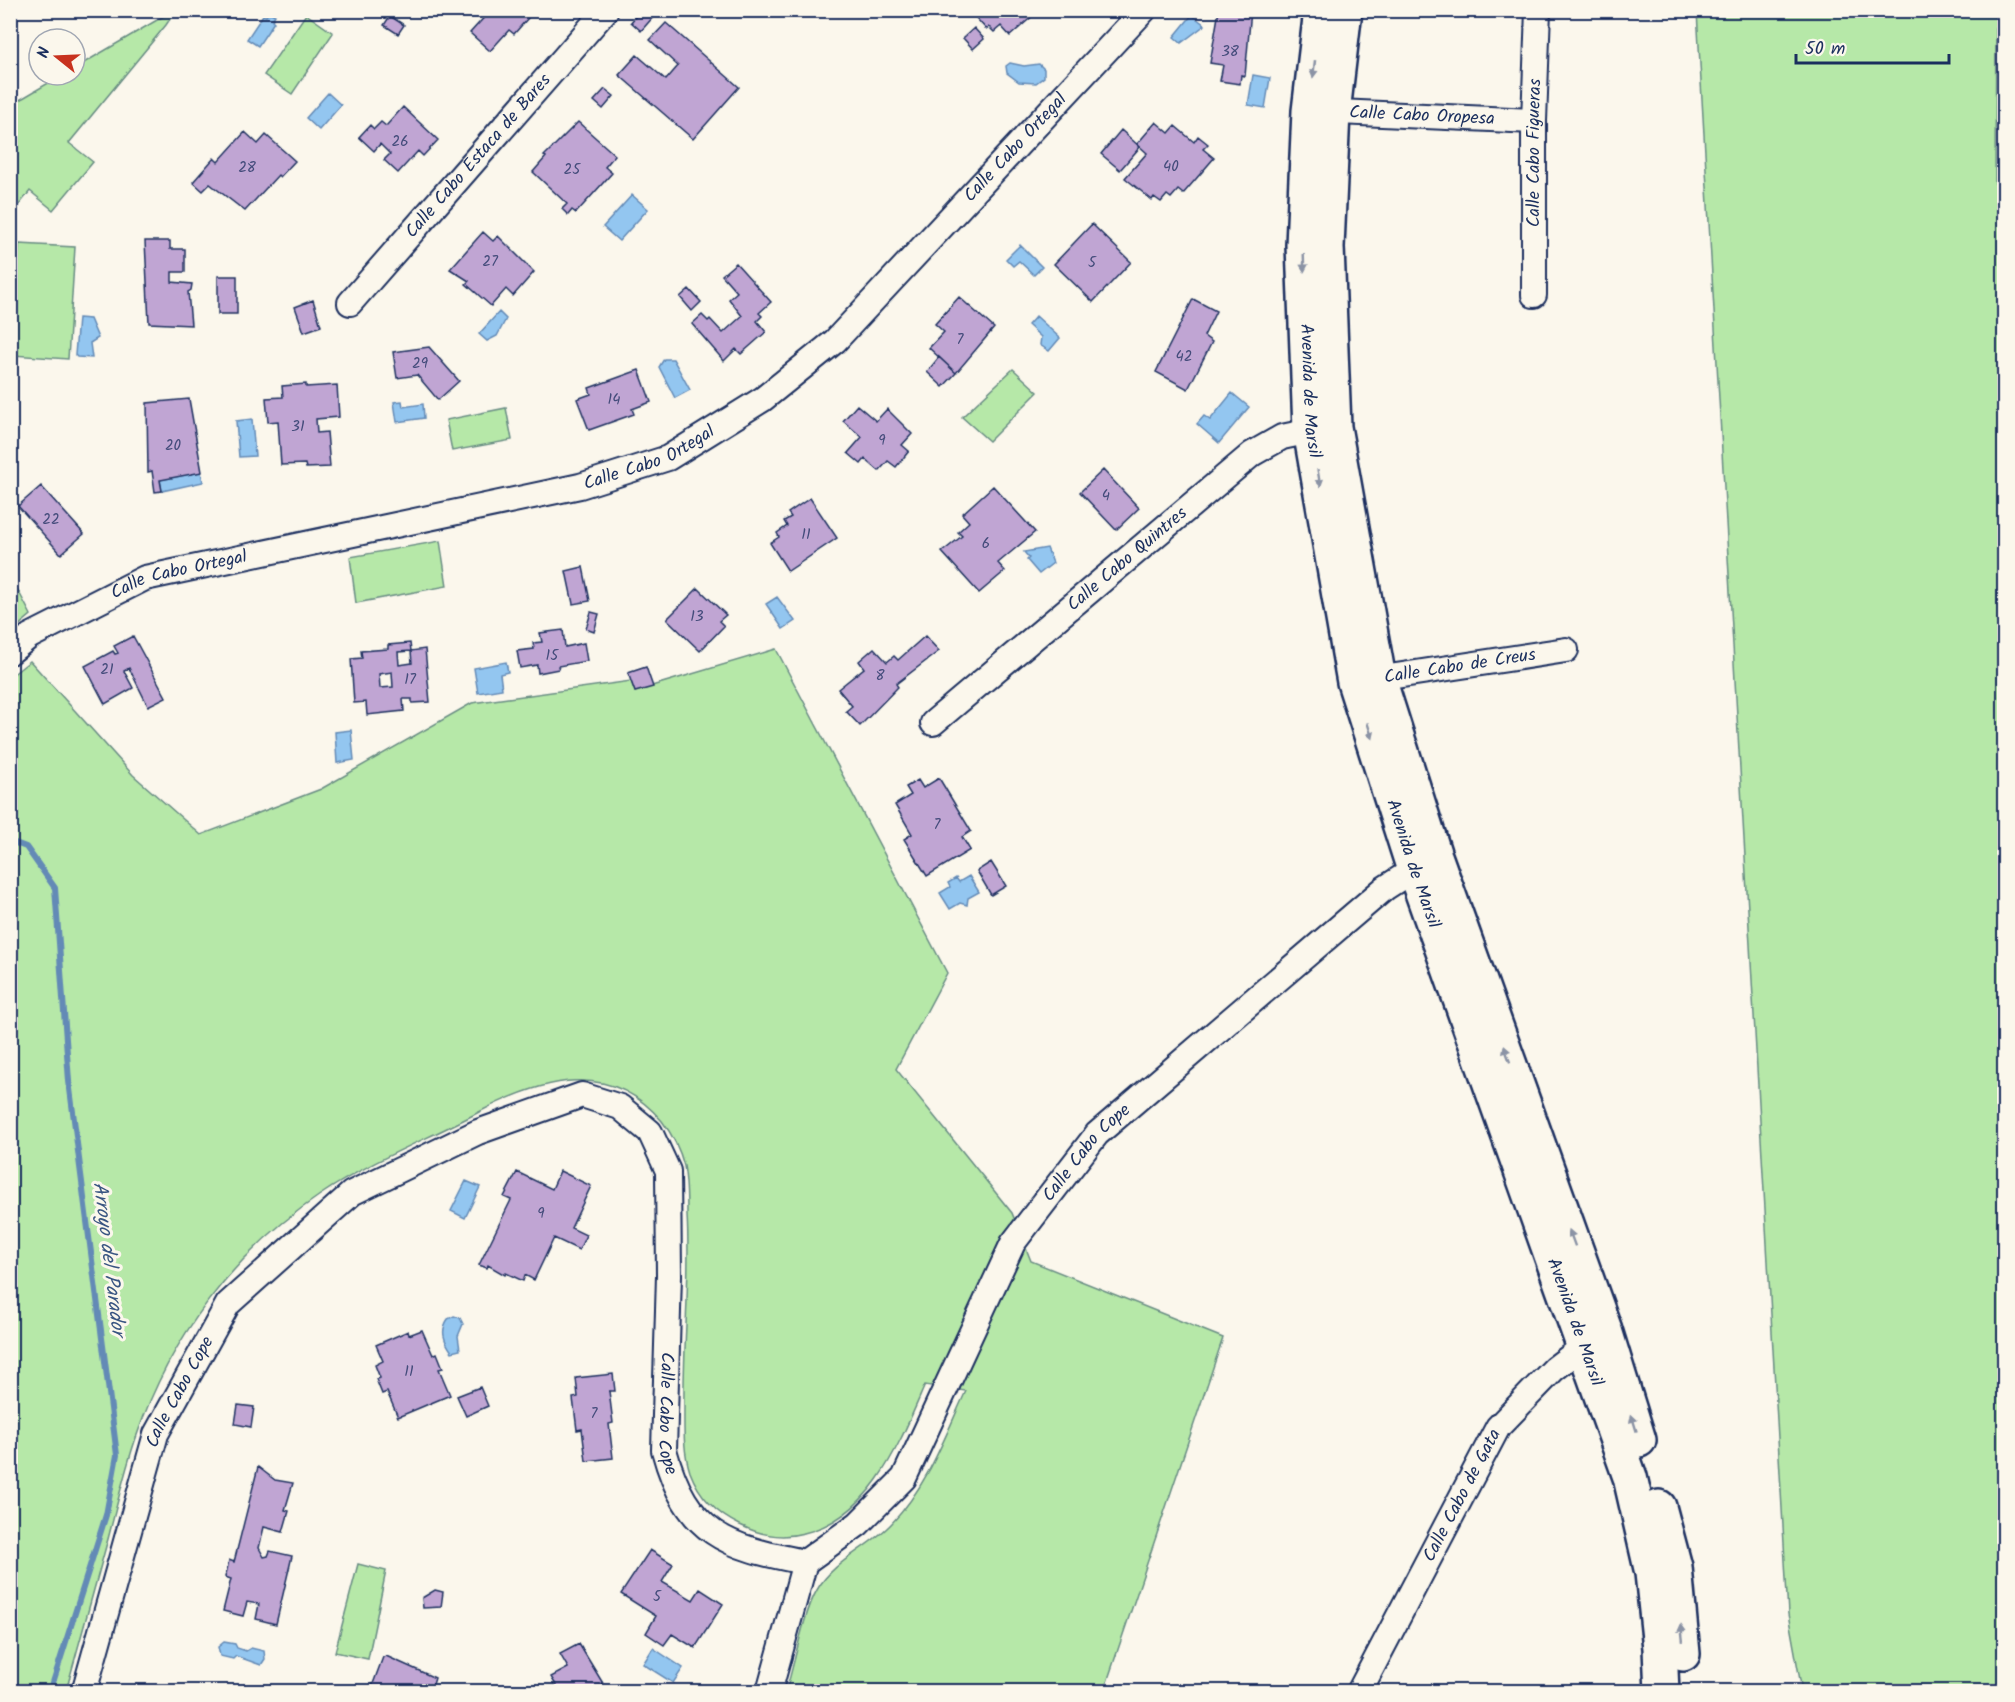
<svg xmlns="http://www.w3.org/2000/svg" width="2015" height="1702" font-family="Kalam,sans-serif">
	<style>
		.green { fill: #b6e8a8; stroke: #688c83; stroke-width: 1.5 }
		.water { fill: #93c6f0; stroke: #638ab6; stroke-width: 1.5 }
		.lines { fill: none; stroke-linecap: round; stroke-linejoin: round }
		.stream { stroke: #638ab6; stroke-width: 6 }
		.building { fill: #c0a5d3; stroke: #1b2f5e; stroke-width: 1.5; fill-rule: evenodd }
		.street-casing { stroke: #1b2f5e; stroke-width: 28 }
		.secondary-casing { stroke: #1b2f5e; stroke-width: 38 }
		.street { stroke: #fbf7ec; stroke-width: 24 }
		.secondary { stroke: #fbf7ec; stroke-width: 33 }
		.oneway { fill: #8b93a5 }
		.labels { text-anchor: middle; dominant-baseline: central; stroke-width: 6; stroke-linejoin: round; paint-order: stroke }
		.number-label { font-size: 15px; fill: #444c7b }
		.street-label { font-size: 18px; fill: #1b2f5e; stroke: #fbf7ec }
		.water-label { font-size: 20px; font-style: italic; fill: #395582; stroke: #fbf7ec }
	</style>
	<rect width="100%" height="100%" fill="#fbf7ec"/>
	<filter id="ink" filterUnits="userSpaceOnUse"><feTurbulence type="fractalNoise" baseFrequency=".0167" numOctaves="2"/><feDisplacementMap in="SourceGraphic" scale="12" xChannelSelector="R" yChannelSelector="G"/><feConvolveMatrix kernelMatrix="1 2 1 2 8 2 1 2 1" color-interpolation-filters="sRGB"/></filter>
	<g filter="url(#ink)">
		<path class="green" d="M1697,11H1996L1995,183L2004,184V1691H1802L1788,1614Z
			M169,13L172,16L166,25L69,143L93,162L53,210L30,191L11,215V105L62,75H75V68Z
			M306,14L333,33L292,94L264,75Z
			M19,244L75,247L68,359L13,355L15,360L11,359V319L12,347Z
			M1013,369L1038,392L989,441L962,417Z
			M506,408L512,440L452,451L446,420Z
			M440,541L447,586L356,603L350,557Z
			M11,577L31,615L11,632H10Z
			M776,649L947,973L896,1069L1012,1213L1031,1261L1223,1338L1104,1691H786C794,1665 804,1612 817,1590C834,1560 869,1548 892,1523C927,1487 945,1436 966,1391L925,1385C900,1442 872,1517 804,1533C782,1539 760,1535 740,1525C717,1514 699,1496 690,1472C683,1451 684,1428 684,1406C683,1343 691,1279 687,1215C687,1199 687,1182 684,1166C680,1150 672,1134 662,1121C610,1059 543,1079 481,1111C428,1139 370,1161 320,1195C234,1253 170,1338 137,1435C125,1469 117,1505 108,1539C94,1590 80,1641 66,1691L11,1692V676L30,661L133,775L201,835L321,789L472,703L631,681L635,691Z
			M358,1564L386,1571L368,1659L335,1652Z"/>
		<path class="water" d="M269,12L275,15L272,20L274,22L258,46L247,39L263,15L266,16Z
			M1192,15L1205,25L1181,43L1174,37Z
			M1010,63L1024,66L1039,64L1044,69V77L1036,83L1019,82L1007,73L1006,66Z
			M1253,75L1270,78L1265,108L1248,105Z
			M328,93L341,105L319,130L306,118Z
			M632,195L648,209L619,241L603,227Z
			M1020,245L1042,267L1034,275L1019,261L1013,266L1006,259Z
			M499,312L506,319L497,336L487,341L479,334Z
			M1036,316L1060,338L1049,351L1040,345L1041,337L1028,325Z
			M78,318L90,319L98,338L90,343L92,358L77,357L75,355Z
			M664,359H673L690,390L675,398L659,367Z
			M1232,393L1249,407L1219,443L1197,424L1204,416L1210,420Z
			M402,401L403,407L423,404L424,418L397,422L394,402Z
			M252,419L255,456L239,457L236,421Z
			M201,472L203,482L162,491L160,480Z
			M1047,548L1053,563L1039,574L1027,560L1029,558L1024,552Z
			M777,597L795,621L783,629L766,604Z
			M506,662L508,672L500,674L502,689L478,693L474,668Z
			M351,730L354,760L337,763L335,732Z
			M969,876L979,892L968,898L967,905L960,903L950,909L940,893L950,887L948,883L956,878L959,882Z
			M466,1181L480,1187L465,1218L451,1211Z
			M454,1316L460,1318L463,1324L458,1336L460,1350L452,1352C444,1341 440,1331 448,1319Z
			M224,1642L235,1644L237,1648L246,1651L251,1648L264,1651L265,1659L261,1665L236,1656L233,1659L220,1656L218,1647Z
			M653,1648L683,1668L673,1683L643,1664Z"/>
		<g class="lines">
			<path class="stream" d="M10,841L26,847L55,888L69,1081L117,1455L106,1515L50,1692"/>
		</g>
		<path class="building" d="M487,10H535L514,34L509,30L490,51L470,33L489,12Z
			M641,10H647L654,16L641,31L631,22Z
			M969,10H1032L1035,14L1010,36L1001,26L994,32L989,27L986,29Z
			M1219,10H1251L1245,76L1241,75L1240,84L1220,81L1223,65L1210,63Z
			M390,16L404,25L398,34L384,25Z
			M666,23L739,87L693,139L619,75L637,55L666,80L678,66L650,40Z
			M974,28L984,39L973,49L963,38Z
			M605,89L614,96L603,109L594,101Z
			M403,107L438,140L423,156L418,151L398,173L384,160L390,154L380,144L374,151L359,137L370,125L374,129L381,122L386,126Z
			M578,122L615,155L605,167L612,173L576,213L572,210L568,215L562,209L567,204L533,172L546,157L544,156Z
			M1156,122L1169,133L1175,126L1194,142L1198,136L1208,144L1203,149L1214,158L1183,194L1178,190L1171,198L1167,195L1161,202L1154,197L1152,200L1125,178L1147,153L1137,144Z
			M1121,130L1140,147L1120,170L1101,154Z
			M245,132L258,144L266,135L295,161L280,177L278,175L245,211L210,184L203,191L193,182L214,158L218,162Z
			M1092,224L1131,262L1093,302L1054,264Z
			M483,232L493,241L498,236L534,272L513,296L506,289L491,306L466,284L469,281L450,269Z
			M145,241H170V249H185V272H172V282L192,284L191,290L188,292L191,325L149,323Z
			M736,263L771,302L759,313L762,316L757,321L766,332L741,354L736,349L724,361L692,324L702,315L708,321L710,319L723,333L742,316L729,299L737,292L722,275Z
			M218,276H237V314H218Z
			M689,289L701,302L692,311L680,297Z
			M959,297L994,328L956,373L929,348L944,332L935,324Z
			M1193,299L1216,311L1204,336L1212,342L1188,389L1156,372Z
			M313,300L321,326L304,332L295,307Z
			M429,347L459,381L438,400L417,375L397,378L393,352Z
			M939,357L956,373L943,387L927,372Z
			M639,370L651,402L632,409L634,414L589,430L577,399L591,394L589,388Z
			M306,384V387L337,385L339,417L316,419L317,433L327,432L330,467L306,468L305,464L281,465L278,421L268,422L266,398L283,397L282,386Z
			M189,399L202,472L160,480L162,491L155,492L152,471L148,472L147,403Z
			M857,405L876,421L887,409L912,434L902,445L909,451L896,467L888,461L879,471L865,459L861,464L848,453L862,437L843,421Z
			M1103,470L1139,508L1116,530L1080,492Z
			M41,486L84,534L61,554L18,506Z
			M993,486L1035,532L998,563L1005,571L979,593L942,552L962,536L958,532L969,522L962,514Z
			M810,498L837,538L788,571L770,543L779,537L777,533L787,526L784,521L791,517L788,513Z
			M583,567L590,601L573,604L566,571Z
			M698,588L726,615L719,621L724,626L700,651L667,619Z
			M591,612L599,614L594,632L586,629Z
			M563,630L565,647L584,643L587,661L558,666L559,669L538,673L537,665L520,668L517,651L534,649L533,643L542,642L540,633Z
			M133,636L166,697L148,706L129,668L124,671L133,688L105,704L85,666L113,651L115,654L118,653L114,646Z
			M925,636L939,651L896,684L898,687L860,726L846,711L852,706L838,689L864,668L859,661L874,648L887,662L894,656L898,660Z
			M410,643L411,651L425,649L430,702L412,703V699H403L404,711L367,715L366,702L354,703L351,659L362,658L361,651L388,649V645ZM411,651L412,663L399,665L398,652ZM392,672L393,687L380,688L379,674Z
			M646,667L653,687L635,692L628,673Z
			M939,778L971,831L962,837L970,850L927,876L904,839L912,834L895,805L911,795L906,787L918,780L923,788Z
			M991,862L1006,886L991,895L977,871Z
			M560,1171L591,1186L571,1228L586,1235L579,1250L554,1238L534,1280L525,1275L523,1281L506,1273L505,1275L488,1265L487,1268L479,1265L511,1200L504,1197L517,1172L552,1189Z
			M422,1330L433,1355L437,1353L443,1368L439,1369L450,1395L398,1417L387,1392L382,1394L376,1379L380,1378L375,1365L383,1361L376,1345L408,1331L409,1335Z
			M613,1374L615,1391H609L613,1423L609,1424L613,1458L586,1461L582,1429L577,1430L573,1398L578,1397L576,1378Z
			M480,1387L488,1406L466,1416L457,1396Z
			M238,1405L254,1407L251,1427L235,1424Z
			M258,1467L275,1480L293,1483L285,1510L289,1511L283,1532L264,1527L259,1548L264,1557L268,1556L270,1551L292,1556L276,1624L256,1619L259,1604L247,1602L243,1616L223,1611L231,1579L225,1577L227,1570L229,1560L234,1562Z
			M650,1550L673,1564L662,1582L693,1600L700,1589L723,1604L695,1648L672,1634L664,1645L646,1633L656,1616L621,1594Z
			M435,1590L443,1592L441,1607L423,1608L422,1598Z
			M579,1644L604,1685L600,1687L603,1692H546L556,1685L551,1677L568,1668L560,1654Z
			M386,1656L435,1678L431,1691L370,1692L383,1657Z"/>
		<g class="lines">
			<g class="street-casing">
				<g id="street">
					<path id="s1" d="M1317,111L1534,121"/>
					<path id="s2" d="M1534,295V121L1538,10"/>
					<path id="s3" d="M350,303L606,10"/>
					<path id="s4" d="M10,652L30,636L145,578L580,486L668,458L763,399L835,341L1144,10"/>
					<path id="s5" d="M1363,681L1566,650"/>
					<path id="s6" d="M933,723L1252,454L1282,437L1325,428"/>
					<path id="s7" d="M84,1692L156,1434L228,1304L352,1193L478,1132L582,1095L620,1107L650,1132L668,1171L669,1275L664,1450C687,1534 725,1547 805,1562L858,1524L904,1478L1013,1243L1097,1134L1385,888L1427,861"/>
					<path d="M769,1692L805,1562"/>
					<path id="s8" d="M1359,1692L1498,1427L1554,1369L1596,1337"/>
				</g>
			</g>
			<g class="secondary-casing">
				<g id="secondary">
					<path id="s9" d="M1321,10L1309,111L1303,245L1310,430L1354,682L1414,870L1630,1477L1652,1573L1660,1648L1662,1692"/>
					<path d="M1345,10L1333,112L1327,247L1334,427L1379,679L1435,856L1605,1330L1639,1440"/>
					<path d="M1659,1507L1675,1567L1683,1654"/>
				</g>
			</g>
			<use href="#street" class="street"/>
			<use href="#secondary" class="secondary"/>
		</g>
		<defs><path id="oneway-solid" d="M-6-.8H1V-3.2L6.5 0L1 3.2V.8H-6Z" transform="scale(1.5)"/></defs>
		<g class="oneway">
			<use href="#oneway-solid" transform="translate(1314 69) rotate(97)"/>
			<use href="#oneway-solid" transform="translate(1304 263) rotate(88)"/>
			<use href="#oneway-solid" transform="translate(1319 478) rotate(80)"/>
			<use href="#oneway-solid" transform="translate(1370 731) rotate(72)"/>
			<use href="#oneway-solid" transform="translate(1507 1054) rotate(-110)"/>
			<use href="#oneway-solid" transform="translate(1572 1238) rotate(-110)"/>
			<use href="#oneway-solid" transform="translate(1634 1423) rotate(-107)"/>
			<use href="#oneway-solid" transform="translate(1682 1633) rotate(-96)"/>
		</g>
	</g>
	<g class="labels">
		<g class="number-label">
			<text x="1230" y="52">38</text>
			<text x="400" y="142">26</text>
			<text x="1171" y="167">40</text>
			<text x="247" y="168">28</text>
			<text x="572" y="170">25</text>
			<text x="490" y="262">27</text>
			<text x="1092" y="263">5</text>
			<text x="960" y="340">7</text>
			<text x="1184" y="357">42</text>
			<text x="420" y="364">29</text>
			<text x="614" y="400">14</text>
			<text x="298" y="427">31</text>
			<text x="882" y="441">9</text>
			<text x="173" y="446">20</text>
			<text x="1106" y="496">4</text>
			<text x="51" y="520">22</text>
			<text x="806" y="535">11</text>
			<text x="986" y="544">6</text>
			<text x="697" y="617">13</text>
			<text x="552" y="656">15</text>
			<text x="107" y="670">21</text>
			<text x="880" y="676">8</text>
			<text x="410" y="680">17</text>
			<text x="937" y="825">7</text>
			<text x="541" y="1214">9</text>
			<text x="409" y="1372">11</text>
			<text x="594" y="1414">7</text>
			<text x="657" y="1597">5</text>
		</g>
		<g class="street-label">
			<text stroke="none"><textPath href="#s1" startOffset="105">Calle Cabo Oropesa</textPath></text>
			<text stroke="none"><textPath href="#s4" startOffset="1160">Calle Cabo Ortegal</textPath></text>
			<text stroke="none"><textPath href="#s2" startOffset="142">Calle Cabo Figueras</textPath></text>
			<text stroke="none"><textPath href="#s3" startOffset="195">Calle Cabo Estaca de Bares</textPath></text>
			<text stroke="none"><textPath href="#s9" startOffset="382">Avenida de Marsil</textPath></text>
			<text stroke="none"><textPath href="#s4" startOffset="674">Calle Cabo Ortegal</textPath></text>
			<text stroke="none"><textPath href="#s6" startOffset="254">Calle Cabo Quintres</textPath></text>
			<text stroke="none"><textPath href="#s4" startOffset="188">Calle Cabo Ortegal</textPath></text>
			<text stroke="none"><textPath href="#s5" startOffset="98">Calle Cabo de Creus</textPath></text>
			<text stroke="none"><textPath href="#s9" startOffset="868">Avenida de Marsil</textPath></text>
			<text stroke="none"><textPath href="#s7" startOffset="1935">Calle Cabo Cope</textPath></text>
			<text stroke="none"><textPath href="#s9" startOffset="1354">Avenida de Marsil</textPath></text>
			<text stroke="none"><textPath href="#s7" startOffset="316">Calle Cabo Cope</textPath></text>
			<text stroke="none"><textPath href="#s7" startOffset="1198">Calle Cabo Cope</textPath></text>
			<text stroke="none"><textPath href="#s8" startOffset="222">Calle Cabo de Gata</textPath></text>
		</g>
		<g class="water-label">
			<text transform="translate(108 1259) rotate(83)">Arroyo del Parador</text>
		</g>
	</g>
	<rect width="2015" height="1702" fill="none" stroke="#fbf7ec" stroke-width="36"/>
	<rect x="18" y="18" width="1979" height="1666" fill="none" stroke="#1b2f5e" stroke-width="2" filter="url(#ink)"/>
	<g transform="translate(57 57) rotate(288)"><circle r="28" fill="#fbf7ec" stroke="#a1a7b3" stroke-width="1.5"/>
	<path d="M0-4.5L10 22L0 15L-10 22Z" fill="#c8321e"/>
	<text y="-9" font-size="16" font-weight="bold" text-anchor="middle" fill="#1b2f5e">N</text>
	</g>
	<path d="M1796 54v9h153v-9" fill="none" stroke="#1b2f5e" stroke-width="3"/>
	<text x="1805" y="54" font-size="18" fill="#1b2f5e" stroke="#fbf7ec" stroke-width="4.5" paint-order="stroke">50 m</text>
</svg>
